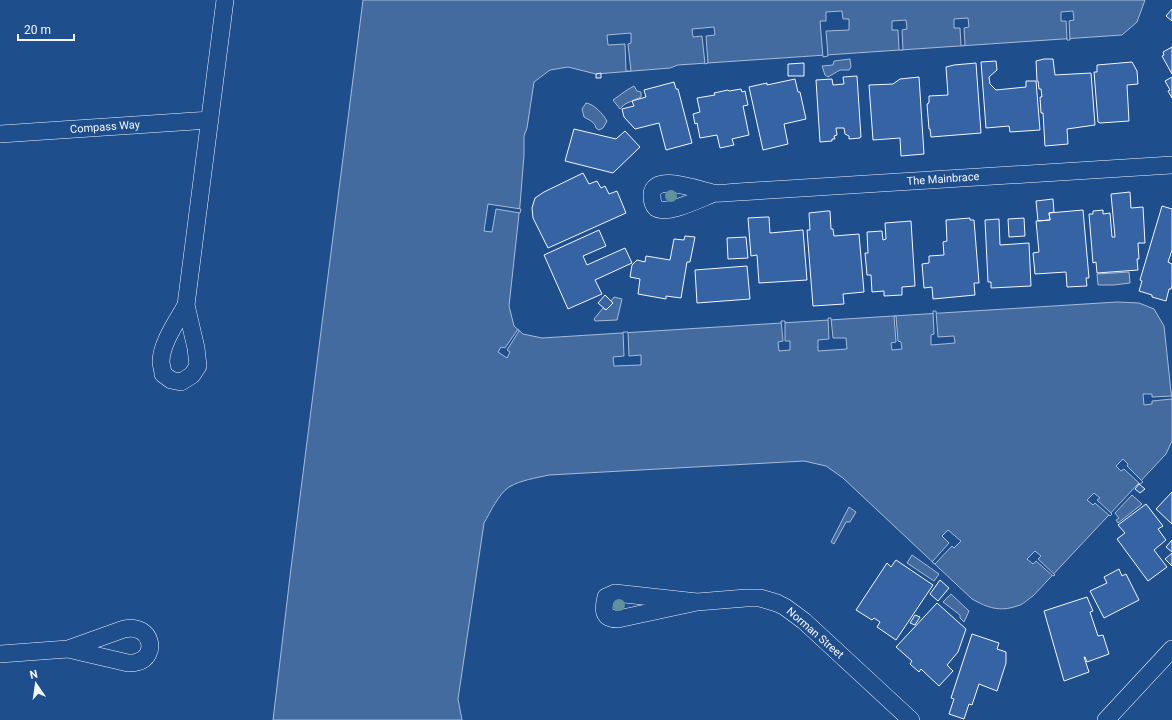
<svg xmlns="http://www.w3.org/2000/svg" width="1172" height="720" font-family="Roboto,sans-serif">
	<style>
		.water { fill: #446ba0; stroke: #a8bbd7 }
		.pier { fill: #1f4e8c; stroke: #a8bbd7 }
		.building { fill: #3563a3; stroke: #f2f6ff }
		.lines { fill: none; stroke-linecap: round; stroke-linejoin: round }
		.minor-casing { stroke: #f2f6ff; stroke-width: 18 }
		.minor { stroke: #1f4e8c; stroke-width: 17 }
		.tree { fill: #61919a }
		.labels { text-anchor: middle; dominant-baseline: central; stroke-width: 3; stroke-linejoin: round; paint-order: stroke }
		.street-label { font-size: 11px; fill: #f2f6ff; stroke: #1f4e8c }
	</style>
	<rect width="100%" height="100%" fill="#1f4e8c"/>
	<path class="water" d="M363,0H1145L1137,22L1122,35L678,65L670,68L596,74L568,67L550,70L534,82L527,128L524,136V155L520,205L509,306L514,326L523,334L542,338L1117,302L1139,303L1154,309L1164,326L1172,401V441L1166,454L1033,596C1028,599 1023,605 1017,606C1000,612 988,608 972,599L843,478L826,466L804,461L549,475C536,478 521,480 509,487C498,495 491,511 484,523L458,699L462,720H273L291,568Z
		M850,59L851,67L849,70H840L828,77L825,75L822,66L833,65L834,61Z
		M634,86L637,91L641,92V97L625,104L620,109L613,100L627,90Z
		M586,103C594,104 603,114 607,121L603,128L599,130L596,128C595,122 589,120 584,117L582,109Z
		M1129,272L1130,283L1114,285H1098L1097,274Z
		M614,297L622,299L617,320L595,321L594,319L603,308L606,310L612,303L611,301Z
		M1132,495L1142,504L1118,523L1116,520L1119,518L1115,513Z
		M849,507L856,512L850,522H846L834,544L831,542Z
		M912,555L939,574L934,581L907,563Z
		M951,594L969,611L964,622L960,618V615L943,602Z"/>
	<path class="pier" d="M842,11L843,19H849V30L826,31L828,56L823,57L820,21H826V12Z
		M1073,11L1074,20L1069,21L1070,40H1067L1066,21H1061V12Z
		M968,18L969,27L964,28L965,45L961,46L960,28H954V19Z
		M906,20L907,29L902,30L903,50H899L898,30H892V21Z
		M714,27L715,35L706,36L708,63L705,64L702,36L693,37L692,29Z
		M631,33V43L628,44L631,71H626L625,44L608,45L607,35Z
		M488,204L521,209L520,213L496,209L492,232L484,231Z
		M933,311H936L938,337L954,336L955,343L931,345V335L934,334Z
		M894,316H896L898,341L901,342L902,349L892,350L891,343L896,342Z
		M828,318H831L833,338H846L847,349L818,351V340L829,339Z
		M781,321H785V341H790V350L779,351L778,342L783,341Z
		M518,329L519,331L507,350L510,352L507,358L498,352L501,347L505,348Z
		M623,332H628L629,356L641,355V365L614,366L613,357L624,356Z
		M1143,394H1152V397L1172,396V399L1152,401V404L1144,405Z
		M1123,459L1128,464L1127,466L1143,482L1140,484L1124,469L1121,471L1116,466Z
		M1094,493L1100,498L1097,500L1112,514L1110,516L1095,503L1093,505L1087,500Z
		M948,530L961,541L954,548L952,546L935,564L932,562L949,543L942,536Z
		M1035,551L1041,556L1038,559L1055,575L1053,576L1036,561L1033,564L1027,559Z"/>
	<path class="building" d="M1172,9V21L1166,16Z
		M1172,47V74L1162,56L1164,55L1163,52Z
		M1044,59H1053L1055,75L1091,73L1095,125L1067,129L1068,144L1045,146L1043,113H1041L1040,97H1042L1041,89H1039L1038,81H1037L1036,61Z
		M996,61L997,70L989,77L990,84L996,90L1026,87V81H1036L1040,130L1010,132L1009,126L986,128L981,62Z
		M1132,62L1137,71L1138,84L1127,85L1129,121L1100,123L1098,122L1094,72H1097V65Z
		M804,63V76H788V64Z
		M976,63L981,133L931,137L930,129H929L927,104L929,103V96L948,95L946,67L954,65Z
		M601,73V78H596V74Z
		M857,76L861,137H860V138L849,139V136L845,134L844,128H836L837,135L834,136L835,139H832V141L820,142L816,80L832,79L833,85L844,84L843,77Z
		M919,77L924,154L901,156L900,138L873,140L869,85L893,84L900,79Z
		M1172,77V98L1168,91L1170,90L1165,81Z
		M795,79L798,92H800L806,119L784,124L788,144L763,150L749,87L767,83V85Z
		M674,82L676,89H678L692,143L666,150L659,123L635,129L624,117L622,109L634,106L632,101L646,97L644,90Z
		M741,89L742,92L745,91L748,105L743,106L749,135L732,139L734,145L720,148L717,135L700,138L697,123L695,124L693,114L700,112L697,98L715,95L714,93L728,90L729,91Z
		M574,129L616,139L625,131L640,147L613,173L565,161Z
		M583,173L589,184L597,181L601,188L605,186L609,194L617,191L626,213L548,248L533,218L532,208L535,198L544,192Z
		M1130,192L1131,208L1143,207L1145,243H1138L1139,259H1137L1138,270L1097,273L1096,262L1093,263L1089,214H1093V211L1103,210V214L1110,213L1112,237H1115L1111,194Z
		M1053,199L1054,212L1049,213L1050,220L1038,221L1036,201Z
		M1162,206L1172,209V250L1168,262L1172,264V286L1171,289H1169L1166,301L1152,297V295L1139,291L1142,281L1140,280Z
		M1083,210L1089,278H1086L1087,286L1067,287L1066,272L1035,274L1033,253L1039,252L1036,221L1050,220L1049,213Z
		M827,211H830L831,229H833L834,236L859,234L864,292L843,294L844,304L813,306L807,230H810L809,213Z
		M766,217H769L770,233L803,230L807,280L759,283L757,255L751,256L748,218Z
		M970,218V220H974L979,283H974L975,295L933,299L932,287L924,288L922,264L929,263V256L944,255L943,242L947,241L946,220Z
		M1024,218L1025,236L1009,237L1008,219Z
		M999,219L1000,245L1029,243L1031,286L991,288V282H988L985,220Z
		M911,221L915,286L902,287V295L884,296V291L872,292L871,275H867L865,253H868L867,232L882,231L883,240L886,239L885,223Z
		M599,230L606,246L583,256L587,265L625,248L632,263L595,280L602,294L568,309L544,255Z
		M685,236L695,237L690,262H687L681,298L666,296V299L638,294L640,279L630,277L632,265L637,260L645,262L646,256L670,260L674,239L684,240Z
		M746,237L748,258L728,259L727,238Z
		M747,266L750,299L697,303L695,270Z
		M605,295L613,303L606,310L598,303Z
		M1139,484L1145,489L1140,493L1135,489Z
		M1172,492V524L1156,509Z
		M1146,504L1163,526L1158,529L1166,540L1154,550L1167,567L1148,581L1117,539L1125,533L1118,525Z
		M1172,540V552L1166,547Z
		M1172,553V566L1165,559Z
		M896,560L933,585L896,640L877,627L880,622L874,618L872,620L856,610L887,563L891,567Z
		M1119,569L1122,576L1126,574L1139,600L1104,618L1090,591L1107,583L1104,577Z
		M940,580L949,588L938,601L930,594Z
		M1087,597L1093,611L1090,612L1098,636L1103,635L1109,654L1087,662L1085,657H1084L1089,672L1064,681L1044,611Z
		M937,603L966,629L958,652L947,665L953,671L939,686L921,669L919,672L910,664L912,661L896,647Z
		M915,615L920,617L915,625L910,623Z
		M972,634L999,643L997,649L1006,652V663L997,691L979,684L972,705L969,704L964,719L949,714L954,699L951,698Z"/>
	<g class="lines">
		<g class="minor-casing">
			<path id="minor" d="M0,134L210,120
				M715,193C703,197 667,216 656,208C653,205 652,200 652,196C651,171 701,191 714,193C722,194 731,192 738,192L1172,165
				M186,305C178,320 161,343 161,362C161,365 163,370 163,374L171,380L181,382L192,375L198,366L196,348L186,305L225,0
				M697,602L615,593L606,597C603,609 602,619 618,619L697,602L746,598H760L777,603L785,607L804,621L911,720
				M0,654L68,649L124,629C153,623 158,657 137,662C135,663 131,663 128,663L68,649
				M1106,720L1172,649"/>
		</g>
		<use href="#minor" class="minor"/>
	</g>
	<g class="tree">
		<circle cx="671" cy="196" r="6"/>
		<circle cx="619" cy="605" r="6"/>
	</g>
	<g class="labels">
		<g class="street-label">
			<text transform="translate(105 127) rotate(-4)">Compass Way</text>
			<text transform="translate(943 179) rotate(-4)">The Mainbrace</text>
			<text transform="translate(815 633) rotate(41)">Norman Street</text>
		</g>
	</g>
	<g transform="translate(36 684) rotate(347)" stroke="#1f4e8c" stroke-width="3" paint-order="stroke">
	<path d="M0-3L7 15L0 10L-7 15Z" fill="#f2f6ff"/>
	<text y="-6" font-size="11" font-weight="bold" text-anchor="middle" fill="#f2f6ff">N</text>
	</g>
	<path d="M18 34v6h56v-6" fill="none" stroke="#f2f6ff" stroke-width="2"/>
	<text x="24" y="34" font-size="12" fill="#f2f6ff" stroke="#1f4e8c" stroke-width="3" paint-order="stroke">20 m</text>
</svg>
